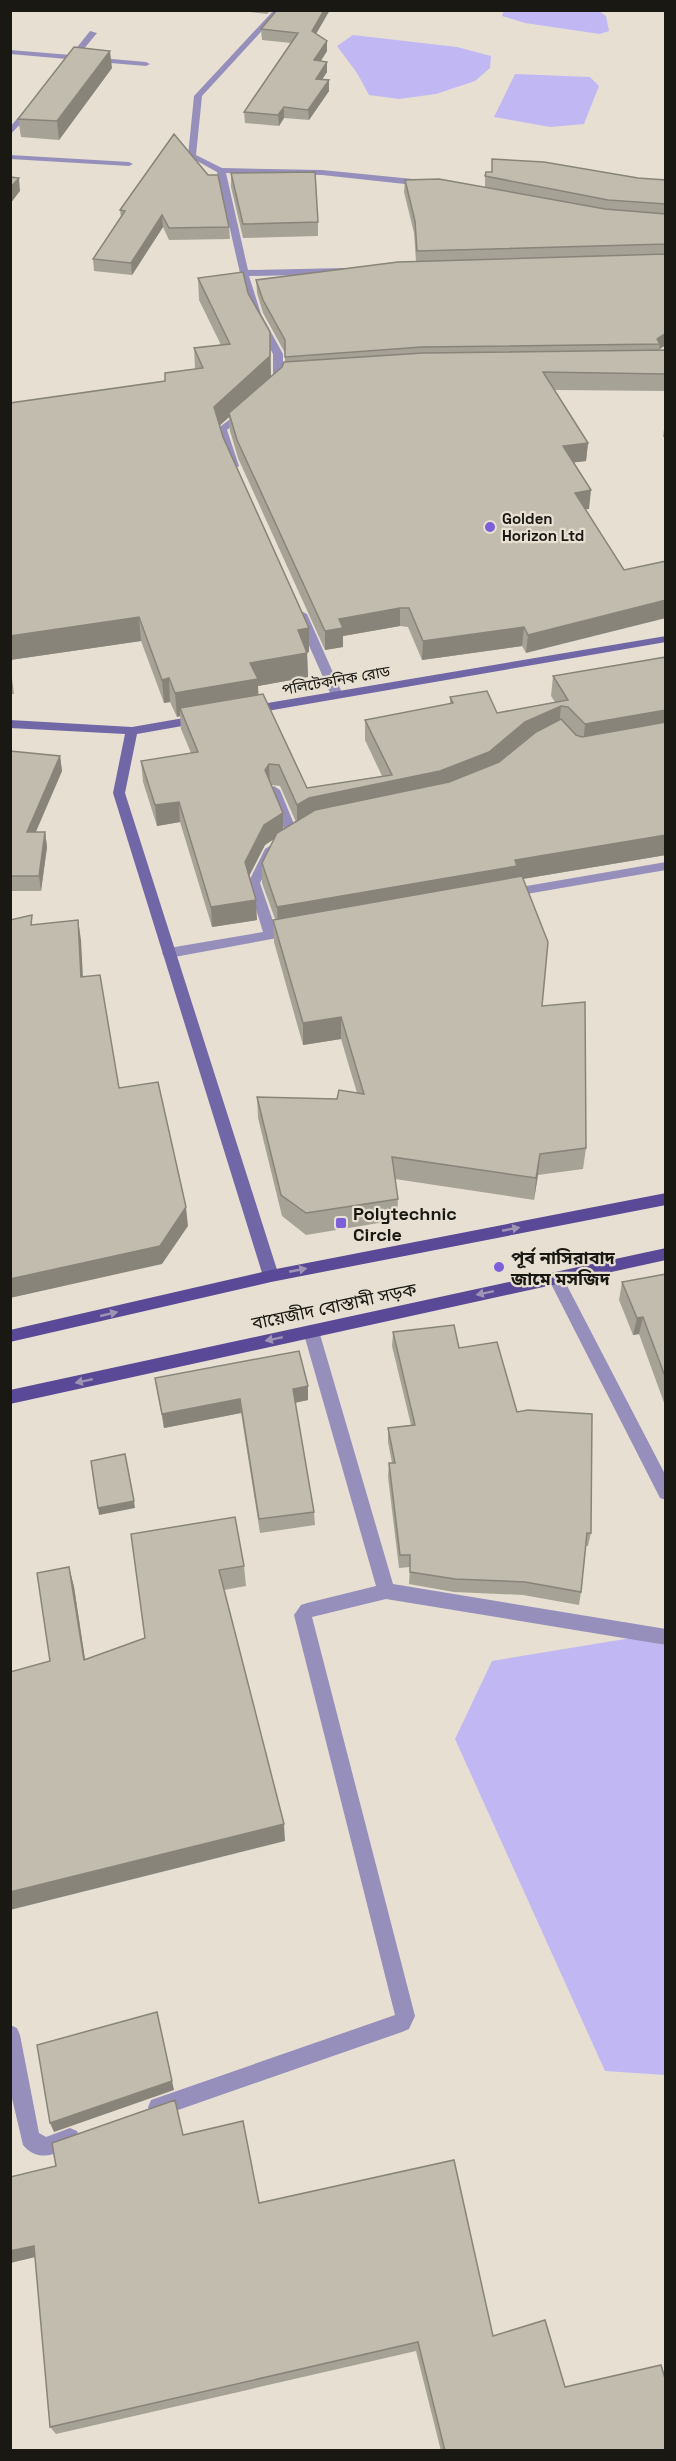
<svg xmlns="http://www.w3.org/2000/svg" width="676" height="2461" font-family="'Space Grotesk','Noto Sans Bengali',sans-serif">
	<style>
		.water { fill: #c1b8f3 }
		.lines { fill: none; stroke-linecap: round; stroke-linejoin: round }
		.street { fill: #968fbb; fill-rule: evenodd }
		.secondary { fill: #7267a6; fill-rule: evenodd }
		.primary { fill: #5a4996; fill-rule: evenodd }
		.wall { fill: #a7a296; fill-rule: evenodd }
		.shaded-wall { fill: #88847a }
		.building { fill: #c2bcae; stroke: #88847a; stroke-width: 1.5 }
		.oneway { fill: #a094b4 }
		.poi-dot { fill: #7e5fda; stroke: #e7e0d2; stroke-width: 2 }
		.labels { text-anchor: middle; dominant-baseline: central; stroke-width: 4.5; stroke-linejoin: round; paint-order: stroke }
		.far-poi-label { font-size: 15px; font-weight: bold; fill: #1a1813; stroke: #e7e0d2; text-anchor: start }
		.far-street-label { font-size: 15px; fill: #1a1813; stroke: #e7e0d2 }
		.poi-label { font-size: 18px; font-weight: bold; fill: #1a1813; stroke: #e7e0d2; text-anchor: start }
		.street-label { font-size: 18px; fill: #1a1813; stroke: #e7e0d2 }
	</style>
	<rect width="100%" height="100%" fill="#e7e0d2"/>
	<path class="water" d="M504,10L599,11L606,16L609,31L600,34L525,23L502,16Z
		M353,35L457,47L491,56L490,68L475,81L436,94L399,99L369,95L357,73L337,46Z
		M515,74L590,77L599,86L584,124L550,127L494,117Z
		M631,1638L665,1645V2075L605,2071L455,1739L492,1661Z"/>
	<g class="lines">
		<path class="street" d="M274,10H281L202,96L196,155L222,168L322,170L423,180L427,183L423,186L322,175L226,173L248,270L345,268L349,271L345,274L249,276L261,314L283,354V381L272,389L267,386L273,380V354L251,314L240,273L217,172L188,156L194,96Z
			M90,31L97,33L78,56L146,62L150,64L146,66L75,60L70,63L66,61L67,59L10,54V50L71,55Z
			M28,106L35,108L10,135V127Z
			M10,155L129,162L133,164L129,166L10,159Z
			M245,408L248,409V413L227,430L239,466L234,469L229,466L217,429Z
			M301,611L307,614L343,695L341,697L337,698L331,695L295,614Z
			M274,786L280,790L299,836L297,839H289L287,836L268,790Z
			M271,845L277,849L260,883L276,930L283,931L285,934L283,937L169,958L164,956L162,953L169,948L263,932L248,883L265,849Z
			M666,862V870L509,897L503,893L509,889Z
			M556,1272L561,1274L666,1476V1500L660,1498L548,1278L551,1274Z
			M311,1325L317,1327L319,1331L393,1584L666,1629V1645L386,1599L312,1617L415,2016L409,2029L402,2032L158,2117L151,2114L148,2107L151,2100L395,2015L294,1615L301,1605L307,1603L376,1586L303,1331L305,1327Z
			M10,2025L17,2028L20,2035L39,2133L46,2137L70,2128L77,2131L80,2138L77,2145C58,2153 39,2164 23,2145L10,2090Z"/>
		<path class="secondary" d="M666,636V642L249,714L243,710L249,706Z
			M201,715L205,716V722L137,734L125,793L279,1276L276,1280H266L263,1276L113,793L125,734L10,728V720L132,727Z"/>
		<path class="primary" d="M666,1193V1205L271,1282L10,1342V1330L271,1270Z
			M666,1248V1260L10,1404V1390Z"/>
	</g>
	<path class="wall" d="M233,10H271L267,14Z
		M261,29L316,34L327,51L321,61L327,62V72L322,79L329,80V91L309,120L284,118L279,126L245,123L244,112L291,43L262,40Z
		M112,68L59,140L21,137L18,119Z
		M174,134L229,227L230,239L169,240L163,227L132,275L94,271L93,259L121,217L120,210Z
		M231,173L318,222V236L243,238L231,187Z
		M485,176L638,178L666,180V345L659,350H666V391L554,390L588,443L586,461L574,462L589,509H586L526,653L522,646L422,660L408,627L400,626L343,636V647L325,650L238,458L230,431L229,417L219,426L223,437L309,628V652H307L308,677L258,686V695L307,788L382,776L365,740V720L450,704V697L497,713L555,702L551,696L553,676L666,657V855L523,879L542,1006L586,1148L583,1169L538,1175L534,1200L395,1179L398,1199L397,1220L306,1235L282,1216L258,1118L257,1097L337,1099L357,1093L341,1039L303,1045L274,942L273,920L275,919L262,883V863L274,839L265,845L249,876L257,920L212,927L180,822L157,826L143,782L141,761L191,753L181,729L180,716L177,717L170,702L164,703L141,641L10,660L165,381L195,369L194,348L221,345L199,300L198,278L248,293L270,332L271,377L282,367L285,362V353L263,313L257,293L256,280L416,261L414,233L404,192L405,180L485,187ZM271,785L280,786L296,822L283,829Z
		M665,422H666V437H663Z
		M10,670H11L14,694H10Z
		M10,751L60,756L62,771L36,832H45L47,847L41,891H10Z
		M666,1274V1408L639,1334L633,1335L619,1300L622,1282Z
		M393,1332L459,1348L517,1412L591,1533L588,1546H586L581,1592L579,1605L523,1595L454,1592L409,1584L410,1567L399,1568L388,1477L389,1463H392L388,1442V1428L411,1425L392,1346Z
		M155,1378L308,1400L295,1403L314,1512L315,1525L260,1533L241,1413L164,1428Z
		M131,1534L244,1566L246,1586L224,1590L285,1841L50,1661L69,1567L74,1587L85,1659L145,1638Z
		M666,2109V2126L664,2112Z
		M183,2135L259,2203L493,2336L565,2387L666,2451H441L416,2351L56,2434L50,2427L35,2257L10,2263Z"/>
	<path class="shaded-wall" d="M324,10H330L312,41V31Z
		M327,41V51L314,71V60Z
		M110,51L112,68L59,140L57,121Z
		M327,62V72L316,89V79Z
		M329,80V91L309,120L308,110Z
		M284,107V118L279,126L278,115Z
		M19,178L20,191L10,204V188Z
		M162,215L163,227L132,275L131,263Z
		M270,332L271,379L229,413V417L215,430L214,407Z
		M666,333V345L659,349L660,344L657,339Z
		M588,443L586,461L562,464L563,446Z
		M591,490L589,509L573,511L575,493Z
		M666,600V618L526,653L528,635Z
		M400,608V626L343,636V647L325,650V631L339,619Z
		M139,617L141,641L10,660V636Z
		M524,627L522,646L422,660L423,641Z
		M309,628V652L299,654L298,630Z
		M307,653L308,677L258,686L259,703L180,708V716L177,717L175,693L250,663Z
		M169,678L170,702L164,703L162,680Z
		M561,706L559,726L488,772L297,825V805L309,798L440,771L525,722Z
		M666,710V730L583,745L585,724Z
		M60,756L62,771L29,847L27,832Z
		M269,764L270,785L265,770Z
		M179,802L180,822L157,826L155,805Z
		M283,813V833L265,845L246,882L245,862L264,825Z
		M45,832L47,847L41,891L39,876Z
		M666,835V855L516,880L278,927L277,907L515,860Z
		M256,900L257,920L212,927L211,907Z
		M78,920L81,940L84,997L81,977Z
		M341,1017V1039L303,1045V1023Z
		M540,1154L538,1175L534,1200L536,1178Z
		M186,1207L188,1226L162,1264L10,1298V1279Z
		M643,1317L639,1334L633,1335L637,1318Z
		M308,1386V1400L293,1403V1389Z
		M240,1399L241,1413L164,1428L162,1414Z
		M134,1501L135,1508L99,1515L98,1508Z
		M69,1567L74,1587L88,1679L84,1660Z
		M284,1824L285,1841L10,1910V1892Z
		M157,2012L174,2090L54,2132L50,2123Z
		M34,2246L39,2256L10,2263V2251Z"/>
	<path class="building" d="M277,10H324L312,31L327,41L314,60L327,62L316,79L329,80L308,110L284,107L278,115L244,112L298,33L261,29Z
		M74,47L110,51L57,121L18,119Z
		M174,134L208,175H218L229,227L169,228L162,215L131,263L93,259L125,211L120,210Z
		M492,159L544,162L638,178L666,180V204L608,200L485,176L486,172H492Z
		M315,172L318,222L243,224L231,173Z
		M10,177L19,178L10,188Z
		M439,179L605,209L666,214V244L417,251L415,221L405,180Z
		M666,254V333L657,339L660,344L422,347L285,357V340L263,300L256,280L398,262Z
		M243,272L248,293L270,332V356L214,407L223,437L309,628L298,630L307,653L250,663L258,679L175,693L169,678L162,680L139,617L10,636V403L165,381V373L203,368L194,348L230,344L198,278Z
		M666,350V374L543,372L588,443L563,446L591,490L575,493L624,570L666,561V600L528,635L524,627L423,641L409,608H400L339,619L343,628L325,631L237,440L229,413L282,367L284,362L423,353Z
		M666,657V710L585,724L568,707L561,706L525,722L489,752L440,771L309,798L297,805L279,765L269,764L265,770L283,813L264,825L245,862L256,900L211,907L179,802L155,805L141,761L198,752L180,708L263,694L307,788L392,775L365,720L453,703L450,697L487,691L497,713L568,700L553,676Z
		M561,719L576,735L582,737L666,722V835L515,860L517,866L277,907L262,863L277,833L315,810L449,782L499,762L536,732Z
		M10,751L60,756L27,832H45L39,876H10Z
		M522,876L548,942L542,1006L585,1002L586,1148L540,1154L536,1178L392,1157L398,1199L306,1213L281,1195L257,1097L337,1099L339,1090L364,1094L341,1017L303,1023L273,920Z
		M32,915L31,925L78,920L81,977L100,975L119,1088L158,1082L186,1207L160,1246L10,1279V920Z
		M666,1274V1379L643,1317L637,1318L622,1282Z
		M454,1325L459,1348L497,1342L517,1412L528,1410L592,1414L591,1533H587L581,1592L525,1582L455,1579L410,1572V1555H400L389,1463H395L388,1428L415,1425L393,1332Z
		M299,1351L308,1386L293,1389L314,1512L259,1519L240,1399L162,1414L155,1378Z
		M125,1454L134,1501L98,1508L91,1461Z
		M235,1517L244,1566L219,1570L284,1824L10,1892V1672L50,1661L37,1573L69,1567L84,1660L145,1638L131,1534Z
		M157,2012L172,2081L50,2123L37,2045Z
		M175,2100L183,2135L243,2121L259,2203L454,2160L493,2336L545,2320L565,2387L661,2365L666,2382V2451H445L418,2342L50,2427L34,2246L10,2251V2177L56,2166L52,2143Z"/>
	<defs><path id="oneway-solid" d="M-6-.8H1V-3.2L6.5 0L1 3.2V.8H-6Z" transform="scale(1.5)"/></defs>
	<g class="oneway">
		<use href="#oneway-solid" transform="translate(511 1229) rotate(-11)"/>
		<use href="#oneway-solid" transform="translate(298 1270) rotate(-11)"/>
		<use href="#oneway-solid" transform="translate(485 1293) rotate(168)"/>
		<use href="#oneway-solid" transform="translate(109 1314) rotate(-13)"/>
		<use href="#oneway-solid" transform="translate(274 1339) rotate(168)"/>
		<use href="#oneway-solid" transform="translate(84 1381) rotate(168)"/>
	</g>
	<g class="poi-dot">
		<circle cx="490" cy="527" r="6"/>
		<rect x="335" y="1217" width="12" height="12" rx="3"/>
		<circle cx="499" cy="1267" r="6"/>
	</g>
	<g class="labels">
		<g class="far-poi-label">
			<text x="502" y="518">Golden<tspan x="502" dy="17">Horizon Ltd</tspan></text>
		</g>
		<g class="far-street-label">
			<text transform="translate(336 680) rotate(-10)">পলিটেকনিক রোড</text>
		</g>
		<g class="poi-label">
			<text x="353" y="1213">Polytechnic<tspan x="353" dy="21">Circle</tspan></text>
			<text x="511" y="1257">পূর্ব নাসিরাবাদ<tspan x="511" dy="21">জামে মসজিদ</tspan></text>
		</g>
		<g class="street-label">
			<text transform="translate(334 1306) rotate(-12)">বায়েজীদ বোস্তামী সড়ক</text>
		</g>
	</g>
	<rect width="676" height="2461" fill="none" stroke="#1a1813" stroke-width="24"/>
</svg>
